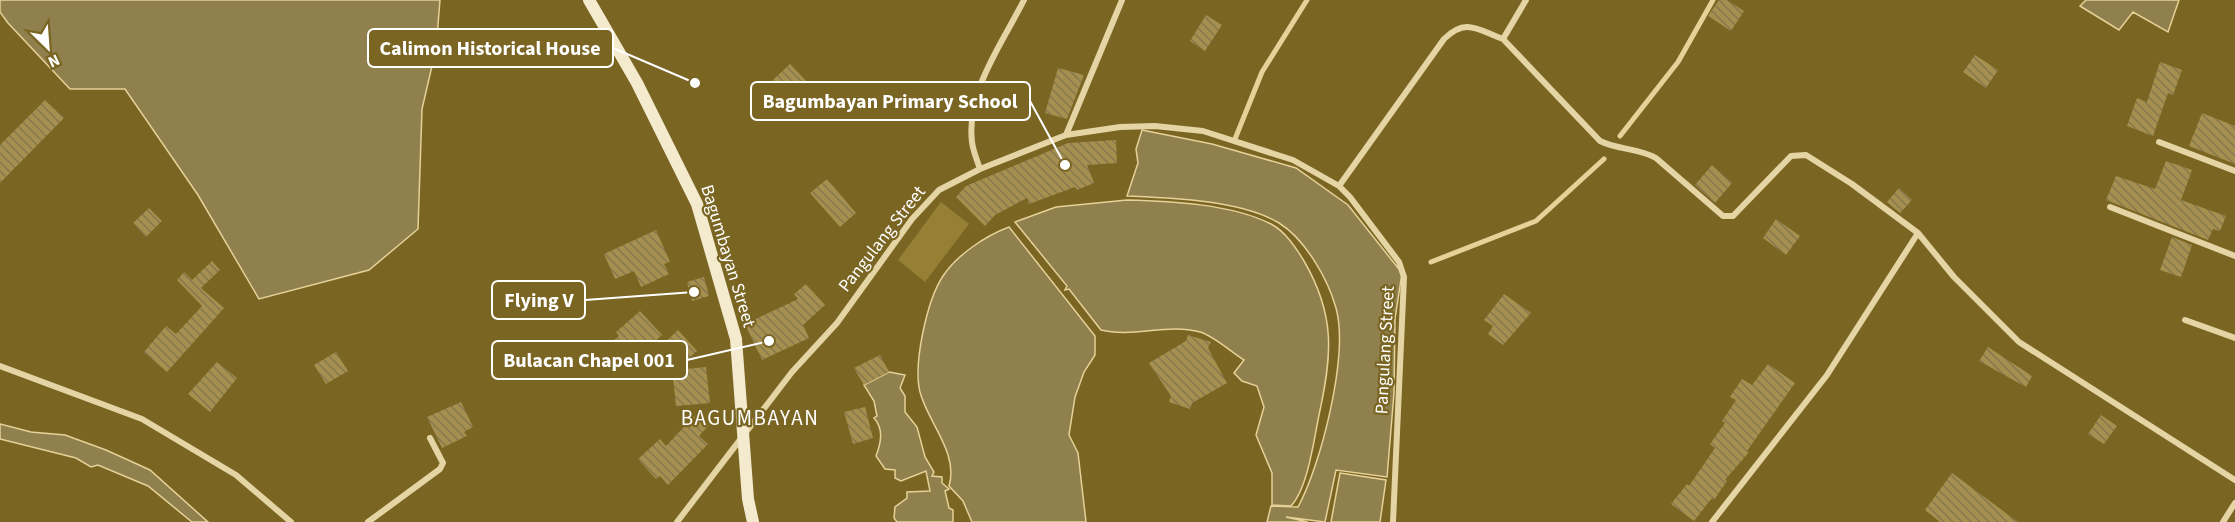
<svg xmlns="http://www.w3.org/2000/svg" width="2235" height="522" font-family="'Source Sans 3',sans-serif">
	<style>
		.green { fill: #977f36 }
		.water { fill: #8f804e; stroke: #e6d198; stroke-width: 1.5 }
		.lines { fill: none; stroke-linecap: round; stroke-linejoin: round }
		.stream { stroke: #e6d198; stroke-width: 5 }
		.building { fill: url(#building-back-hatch) }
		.minor { stroke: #e5d4a4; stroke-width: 6 }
		.secondary { stroke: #f4ebce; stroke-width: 12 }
		.labels { text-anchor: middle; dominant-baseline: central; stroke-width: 4.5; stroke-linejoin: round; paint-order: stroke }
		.street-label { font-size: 18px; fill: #fff; stroke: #7a6522 }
		.quarter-label { font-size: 21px; letter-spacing: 1.5px; fill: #fff; stroke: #7a6522 }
		.leader { fill: none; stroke: #fff; stroke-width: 2 }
		.callout-dot { fill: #fff; stroke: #7a6522; stroke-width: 2 }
		.callout { fill: #7a6522; stroke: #fff; stroke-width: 2 }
		.callout-label { font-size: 20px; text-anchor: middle; font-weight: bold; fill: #fff }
	</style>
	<defs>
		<pattern id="building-back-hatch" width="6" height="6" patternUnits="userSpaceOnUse" patternTransform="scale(1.5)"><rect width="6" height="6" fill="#a6904f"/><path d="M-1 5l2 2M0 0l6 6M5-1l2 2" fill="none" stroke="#86784e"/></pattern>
	</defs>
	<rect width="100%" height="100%" fill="#7a6522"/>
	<path class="green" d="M941,202L969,224L925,282L898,260Z"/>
	<path class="water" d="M0,0H440L436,49L422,109L418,229L369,270L259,299L198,195L125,89H70L8,23L0,12Z
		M2086,0H2179L2168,32L2133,12L2119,30L2080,6Z
		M1142,130L1212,144L1296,168L1348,205L1402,273L1395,319L1394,393L1387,477L1336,470L1325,522L1286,517L1308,522H1267L1271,506L1298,507C1321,465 1349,355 1336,308C1328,279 1305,239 1279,223C1240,200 1172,198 1127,196L1138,163L1136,149Z
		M1127,200C1170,201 1232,204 1271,224C1285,231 1296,248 1304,261C1336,316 1332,355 1319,415C1314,439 1308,488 1291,506L1272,505V473L1256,435L1264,407L1257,386L1242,381L1234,373L1244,360C1231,352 1214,336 1200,332C1167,323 1133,338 1101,330L1069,289L1065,290L1067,286L1015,222L1056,207Z
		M1009,227L1095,336V355L1084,372L1075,397L1069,435L1078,453L1086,522H972L963,501L949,486C959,453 928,423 920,392C913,364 927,300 943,276C957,255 985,236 1009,227Z
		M889,372L905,375L900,388L905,396V412L917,427L925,457L934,472L932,476L942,477V483L949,489L945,491L949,508L953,510V522H897L894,518L895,507L907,498V492L930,491L926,471L901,481L895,478V470L885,469L876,456C881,443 884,429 874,418L877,416L874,401L864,385Z
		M0,424L31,432L65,435L106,450L150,470L208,522H192L148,486L98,465L91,467L76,458L0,439Z
		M1340,473L1386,480L1380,522H1331Z"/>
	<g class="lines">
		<path class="stream" d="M1620,136L1678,62L1713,0
			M1235,139L1262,72L1307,0
			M1431,262L1536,221L1604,159"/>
	</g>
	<path class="building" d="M1719,0H1727L1744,11L1731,31L1708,16Z
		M1206,15L1222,25L1205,51L1190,41Z
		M1975,55L1998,70L1986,88L1963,72Z
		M2160,62L2182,70L2173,95L2168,93L2153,136L2127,126L2137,98L2147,102Z
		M790,64L808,83L780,110L761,91Z
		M1058,68L1084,75L1067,119L1045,113Z
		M45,100L64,118L0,183V145Z
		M2202,113L2235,126V164L2189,146Z
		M1116,140L1117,163L1087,165L1094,183L1077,190L1075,187L1029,204L1027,198L995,215L985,226L956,197L966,186L1068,143Z
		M2166,161L2192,170L2181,200L2226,216L2220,231L2213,229L2208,240L2106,200L2116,176L2155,189Z
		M1712,165L1732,183L1715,203L1695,185Z
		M827,179L856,213L840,227L810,193Z
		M1899,188L1912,200L1900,213L1887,202Z
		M149,208L162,221L146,237L133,223Z
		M1776,219L1800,236L1786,255L1763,238Z
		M656,230L670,262L664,264L669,274L641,287L634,271L615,279L604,254Z
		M2172,237L2192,245L2181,277L2160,270Z
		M212,261L220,270L201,288L224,308L167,372L144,352L166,326L176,334L202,306L177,280L184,272L192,280Z
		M704,277L709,296L692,301L687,282Z
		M806,284L825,305L803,325L809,338L762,360L745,324L798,299L794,294Z
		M1504,294L1531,313L1503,345L1488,334L1493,326L1484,320Z
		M640,311L662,335L637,357L633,352L618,366L603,349L619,336L616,332Z
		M678,330L697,351L675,370L706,367L710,403L676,406L671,359L660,347Z
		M1188,335L1211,342L1208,348L1227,383L1192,403L1190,409L1169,402L1171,396L1149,363L1186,341Z
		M1988,347L2032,376L2026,387L1979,361Z
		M336,352L348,371L326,384L314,365Z
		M880,355L889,372L864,385L854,368Z
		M217,362L237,378L210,412L188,394Z
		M1768,364L1795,383L1747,451L1749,452L1725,480L1727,481L1714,500L1712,498L1694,521L1671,504L1687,484L1689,486L1715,448L1710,444L1725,423L1722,421L1736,400L1730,397L1742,379L1752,385Z
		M461,402L473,427L464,432L467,436L442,448L427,417Z
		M865,407L873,438L853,444L844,412Z
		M697,413L709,425L699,436L708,444L668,485L660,476L656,479L638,459L660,439L666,446Z
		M2101,415L2117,426L2104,444L2088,434Z
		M1952,473L2018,522H1940L1925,510Z"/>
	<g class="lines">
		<path class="minor" d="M1503,39L1600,141C1618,150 1639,148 1656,158L1723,216H1733L1791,156L1806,155L1852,184L1918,233L1954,277L2019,342L2235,480
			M1066,135L1122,0
			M2159,142L2235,171
			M980,169C977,160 973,151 972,142C966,91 1002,44 1024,0
			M1339,186L1444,39C1466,17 1478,30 1503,39L1526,0
			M2110,207L2235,256
			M2185,320L2235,338
			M0,366L142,419L236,475L291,522
			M368,522L440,469L443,463L430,438
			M677,522L792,372L837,323L912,219L939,190L980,169L1066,135L1120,127L1155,126L1203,131L1293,160L1339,186L1350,197L1399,262L1404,277L1393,522
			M1712,522L1827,375L1918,233
			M2223,522L2235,503"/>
		<path class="secondary" d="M589,0L637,83L697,204L736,339L748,499L753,522"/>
	</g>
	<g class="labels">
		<g class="street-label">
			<text transform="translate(882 239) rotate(-52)">Pangulang Street</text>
			<text transform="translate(728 256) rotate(73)">Bagumbayan Street</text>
			<text transform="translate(1385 350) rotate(-87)">Pangulang Street</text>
		</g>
		<g class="quarter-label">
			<text x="750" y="418">BAGUMBAYAN</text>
		</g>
	</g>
	<path class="leader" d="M695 83L613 48M1065 165L1030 101M694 292L585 300M769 341L687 360"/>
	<g class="callout-dot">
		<circle cx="695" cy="83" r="6"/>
		<circle cx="1065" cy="165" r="6"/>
		<circle cx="694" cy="292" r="6"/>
		<circle cx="769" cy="341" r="6"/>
	</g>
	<g class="callout">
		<rect x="368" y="29" width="245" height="38" rx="6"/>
		<rect x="751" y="82" width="279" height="38" rx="6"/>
		<rect x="492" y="281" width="93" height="38" rx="6"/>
		<rect x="492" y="341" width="195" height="38" rx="6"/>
	</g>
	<g class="callout-label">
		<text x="490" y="55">Calimon Historical House</text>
		<text x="890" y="108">Bagumbayan Primary School</text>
		<text x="539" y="307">Flying V</text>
		<text x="589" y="367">Bulacan Chapel 001</text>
	</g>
	<g transform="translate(48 48) rotate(155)" stroke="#7a6522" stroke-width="4.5" paint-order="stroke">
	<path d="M0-4.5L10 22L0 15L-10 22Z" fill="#ffffff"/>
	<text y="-9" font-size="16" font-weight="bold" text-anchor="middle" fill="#ffffff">N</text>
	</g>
</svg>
